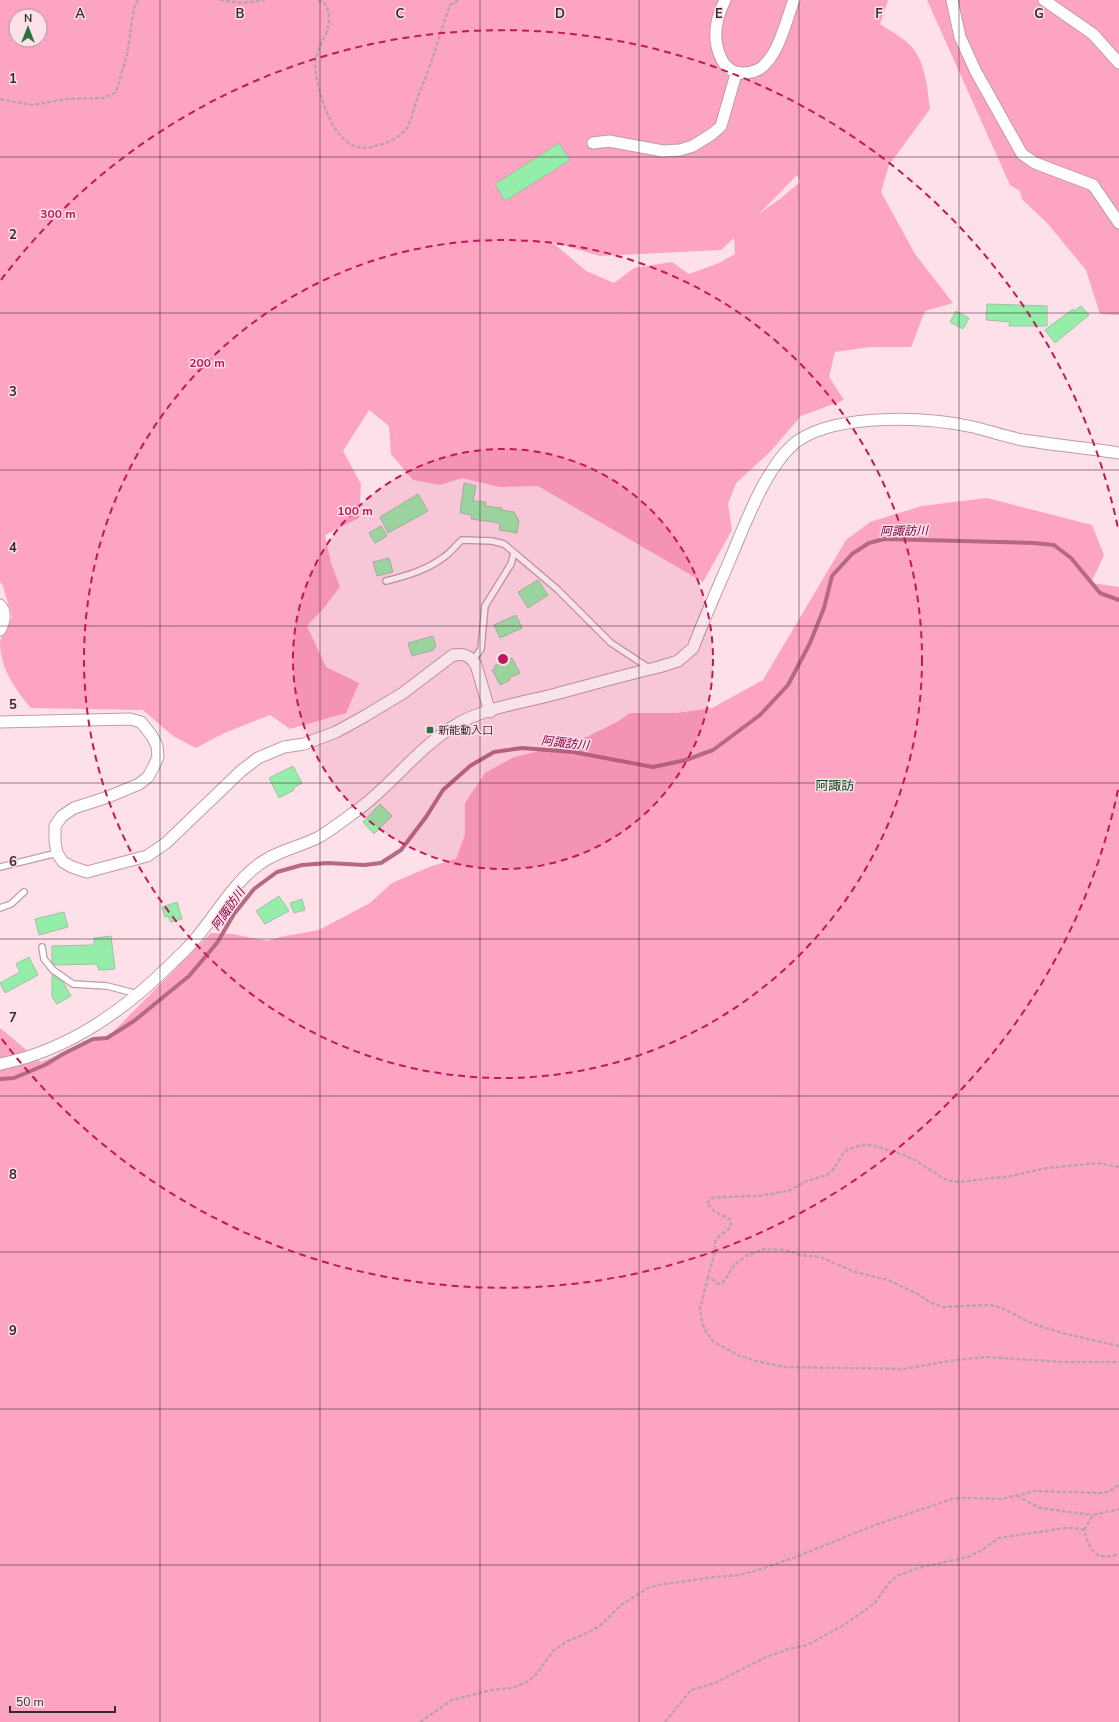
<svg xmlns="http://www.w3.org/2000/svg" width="1119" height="1722" font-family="'Nunito Sans','Noto Sans JP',sans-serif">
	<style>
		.green { fill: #fca4c1; fill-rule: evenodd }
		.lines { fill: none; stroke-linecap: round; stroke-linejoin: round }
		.stream { stroke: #b56983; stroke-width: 4 }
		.building { fill: #94eda8; stroke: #a3bfa8 }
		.lane-casing { stroke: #bf9ca6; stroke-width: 8 }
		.street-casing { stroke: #bf9ca6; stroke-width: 13 }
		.path { stroke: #bca3ab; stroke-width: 2.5; stroke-dasharray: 4 2; stroke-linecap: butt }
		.lane { stroke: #fff; stroke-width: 5.5 }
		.street { stroke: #fff; stroke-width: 11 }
		.grid { fill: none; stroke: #38292e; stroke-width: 1; stroke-opacity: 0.55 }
		.ring { fill: none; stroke: #c2185b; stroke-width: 2; stroke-dasharray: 7 5 }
		.poi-dot { fill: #2a7340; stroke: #fee0e9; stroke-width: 1.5 }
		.labels { text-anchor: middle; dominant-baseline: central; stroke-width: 3; stroke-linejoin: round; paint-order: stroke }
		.poi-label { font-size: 11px; fill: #38292e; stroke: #fee0e9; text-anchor: start }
		.water-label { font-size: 12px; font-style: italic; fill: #810245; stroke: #fee0e9 }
		.quarter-label { font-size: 13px; fill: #004b1f; stroke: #fee0e9 }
		.grid-label { font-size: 13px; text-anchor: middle; font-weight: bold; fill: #38292e; stroke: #fee0e9; stroke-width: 3; stroke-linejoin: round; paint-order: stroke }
		.centre { fill: #c2185b; stroke: #fee0e9; stroke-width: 2 }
		.ring-label { font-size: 12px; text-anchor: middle; font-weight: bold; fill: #c2185b; stroke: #fee0e9; stroke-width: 3; stroke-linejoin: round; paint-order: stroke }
	</style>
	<rect width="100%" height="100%" fill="#fee0e9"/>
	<path class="green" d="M0,0H888L880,24C889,30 900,36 908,43C926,60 927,86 930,109L889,165L881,192L915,254L953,303L925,311L911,347H870L835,352L829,377L844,400L801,416L770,452L736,483L728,504L732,530L703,582L538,486L499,487L462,478L440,485L413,480L391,454L389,426L369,410L343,451L361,484L359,518L325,535L331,563L340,587L323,609L307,626L326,667L359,683L346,713L290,729L270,715L222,734L196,748L173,736L143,710L31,708C16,690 0,669 0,642C2,634 8,625 12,617L3,586L0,582ZM16,16H40V40H16ZM797,175L800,182L780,199L759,214ZM734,238L735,254L719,263L689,274L672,262L634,268L614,283L586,271L552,242L600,256L721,250Z
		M927,0H1119V315L1100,314L1086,270L1048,224L1022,199L1020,191L1010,185Z
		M987,498L1092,525L1104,555L1091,583L1119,587V1722H0V1028L41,1062L111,1034L211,933L233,934L267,941L280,937L319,930L370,903L392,883L432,866L456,859L465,835V803L485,773L514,757L574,743L617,722L630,713H677L712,708L763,680L846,540L870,522L922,506Z"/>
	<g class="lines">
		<path class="stream" d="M0,1079L14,1078L45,1065L63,1054L93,1039L107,1038L134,1021L189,976L217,943L234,914L254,889L277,872L302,865L328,863L364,865L381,863L401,850L426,817L443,790L470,766L494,752L522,748L573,752L653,767L686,760L713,750L760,715L788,685L810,643L824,608L832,576L852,554L869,543L884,539L1034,543L1054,545L1071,558L1100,593L1119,600"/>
	</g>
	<path class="building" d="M559,143L570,160L505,201L495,184Z
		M987,304L1047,306V326H1009L1010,322L986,320Z
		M1081,306L1089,315L1055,343L1045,330L1073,309L1074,311Z
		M956,311L969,318L963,329L950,322Z
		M464,483L476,486L473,501L486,502L485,506L502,508L501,510L514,512L519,521L517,533L499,530L500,523L471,519L472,515L460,513Z
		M418,494L428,511L388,533L380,517Z
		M381,526L387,536L375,543L369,533Z
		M389,558L393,572L377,576L373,562Z
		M538,580L548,595L528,608L518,592Z
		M516,615L522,628L500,638L494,625Z
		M433,636L436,647L433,648L434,650L412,656L408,643Z
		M512,658L520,673L509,678L510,680L500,685L492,670L495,669L494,666Z
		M293,766L302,783L293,788L294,790L279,798L269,778Z
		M380,804L392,816L374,834L363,822Z
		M279,896L289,911L265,924L256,911Z
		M302,899L305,910L294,913L290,903Z
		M177,902L182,919L171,922L168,916L165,917L162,907Z
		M64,912L68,927L39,935L35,919Z
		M111,936L115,969L99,970L97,964L55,965L52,962V946L94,945V938Z
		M29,957L38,975L5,993L0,983L20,972L16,964Z
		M52,975L63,982L71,996L57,1004L52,997Z"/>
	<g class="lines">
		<g class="lane-casing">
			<path id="lane" d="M386,581C406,576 427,570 444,557C450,553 456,545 462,540L492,541L504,544L557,589L611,643L649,668
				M473,660L481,649L485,606L511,564L514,553
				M0,867L57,853
				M0,908L11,904L24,892
				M42,947L44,959L53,970L73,984L107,986L138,994"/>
		</g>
		<g class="street-casing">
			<path id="street" d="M725,0C722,7 718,15 717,23C713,42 720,74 743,73C753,73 761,70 767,62C780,48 787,18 794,0
				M952,0L960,37L976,72L1022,154L1035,163L1093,185L1119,223
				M1044,0L1093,34L1119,63
				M593,143L609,141L663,151L680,150L693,146L712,134L721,126L736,74
				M0,605C6,611 5,622 0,630
				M0,722L130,719L141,722L152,736L157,746L158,757L154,766L148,777L139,784L108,797L74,808L62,816L55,826V841L57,853L63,862L72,867L87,872L147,856L166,843L241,771L258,758L284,747L304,744L336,732L365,716L403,693L453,655C465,653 470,656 476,665L490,712
				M0,1064C66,1051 125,1010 172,963C180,955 189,947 197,937C217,913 233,884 258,865C276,851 300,847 319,837C331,830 341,822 352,814C389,789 415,750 454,726C480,709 525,702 556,694C590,685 624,675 659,667L678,661L693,648C704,619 717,590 729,562C744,527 767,462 799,440C840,413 927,417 973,427C990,431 1006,437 1023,440C1055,445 1087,448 1119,453"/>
		</g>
		<path class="path" d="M220,0L241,3L265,0
			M318,0L326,5C338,34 310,45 316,74C320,97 332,141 358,147C365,149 372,147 379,145C388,143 402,136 407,128C412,118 414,107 418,96C421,88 425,80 428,71C436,49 442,27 450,5L459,0
			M0,99L32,105L67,99L103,98L111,95L116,92L127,55L134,8L138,0
			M1119,1167L1098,1163L1047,1168L1010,1176L960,1182L949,1181L941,1177L915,1160L901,1154L872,1145H861L845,1151L833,1170L827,1175L807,1181L788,1191L758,1196L719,1197L711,1198L707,1203L714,1211L731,1220C733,1231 721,1232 717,1239C713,1244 716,1250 714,1255C712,1262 710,1269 708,1276L718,1284L722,1283L725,1280L734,1265L746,1256L764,1249L786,1250L800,1255L820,1257L855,1272L888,1280L920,1295L929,1302L943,1307L990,1305L1002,1308L1029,1322L1043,1327L1062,1333L1119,1346
			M708,1277L700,1309L702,1322L706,1332L714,1342L738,1355L756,1361L784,1367L904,1369L955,1360L986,1357L1063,1362H1119
			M1017,1496L1040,1508L1093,1515
			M1084,1530L1093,1515L1119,1509
			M420,1722L452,1700L491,1690L512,1688L529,1681L538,1672L553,1651L568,1641L591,1631L601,1625L621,1605L648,1588L658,1585L714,1577L739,1575L755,1571L793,1558L875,1525L952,1499L964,1498L1002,1499L1035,1491L1102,1493L1110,1491L1119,1485
			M665,1722L691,1690L715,1683L766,1657L789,1649L807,1645L842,1626L874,1604L889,1583L899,1575L918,1568L968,1557L982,1550L999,1538L1065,1528H1074L1084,1530C1090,1550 1094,1562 1119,1554"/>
		<use href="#lane" class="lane"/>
		<use href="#street" class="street"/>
	</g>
	<path class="grid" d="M160,0V1722M320,0V1722M480,0V1722M639,0V1722M799,0V1722M959,0V1722M0,157H1119M0,313H1119M0,470H1119M0,626H1119M0,783H1119M0,939H1119M0,1096H1119M0,1252H1119M0,1409H1119M0,1565H1119"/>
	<circle cx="503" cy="659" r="210" fill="#c2185b" fill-opacity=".12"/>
	<g class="ring">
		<circle cx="503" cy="659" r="210"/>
		<circle cx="503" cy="659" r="419"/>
		<path d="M1118 790A629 629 0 0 1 1 1038M1 280A629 629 0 0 1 1118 528"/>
	</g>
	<rect class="poi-dot" x="426" y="726" width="8" height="8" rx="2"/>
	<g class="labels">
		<g class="poi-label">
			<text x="438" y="730">新能動入口</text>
		</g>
		<g class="water-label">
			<text transform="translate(904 531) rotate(-1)">阿諏訪川</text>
			<text transform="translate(565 743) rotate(6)">阿諏訪川</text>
			<text transform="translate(228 909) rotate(-55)">阿諏訪川</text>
		</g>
		<g class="quarter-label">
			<text x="835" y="786">阿諏訪</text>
		</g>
	</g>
	<g class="grid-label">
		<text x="80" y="18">A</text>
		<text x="240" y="18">B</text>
		<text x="400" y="18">C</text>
		<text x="560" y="18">D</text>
		<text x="719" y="18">E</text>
		<text x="879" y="18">F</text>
		<text x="1039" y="18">G</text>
		<text x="13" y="83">1</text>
		<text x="13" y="239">2</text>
		<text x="13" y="396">3</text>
		<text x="13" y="552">4</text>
		<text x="13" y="709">5</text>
		<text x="13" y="866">6</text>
		<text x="13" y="1022">7</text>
		<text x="13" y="1179">8</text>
		<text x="13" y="1335">9</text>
	</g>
	<circle cx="503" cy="659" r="6" class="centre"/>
	<g class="ring-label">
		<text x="58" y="218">300 m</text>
		<text x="207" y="367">200 m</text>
		<text x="355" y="515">100 m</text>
	</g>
	<g transform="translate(28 28)"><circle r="19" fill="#fee0e9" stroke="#af979e"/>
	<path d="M0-3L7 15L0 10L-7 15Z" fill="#2a7340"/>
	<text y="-6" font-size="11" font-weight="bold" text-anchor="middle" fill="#38292e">N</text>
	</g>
	<path d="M10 1706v6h105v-6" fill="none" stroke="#38292e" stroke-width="2"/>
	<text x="16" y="1706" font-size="12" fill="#38292e" stroke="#fee0e9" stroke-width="3" paint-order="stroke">50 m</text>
</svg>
